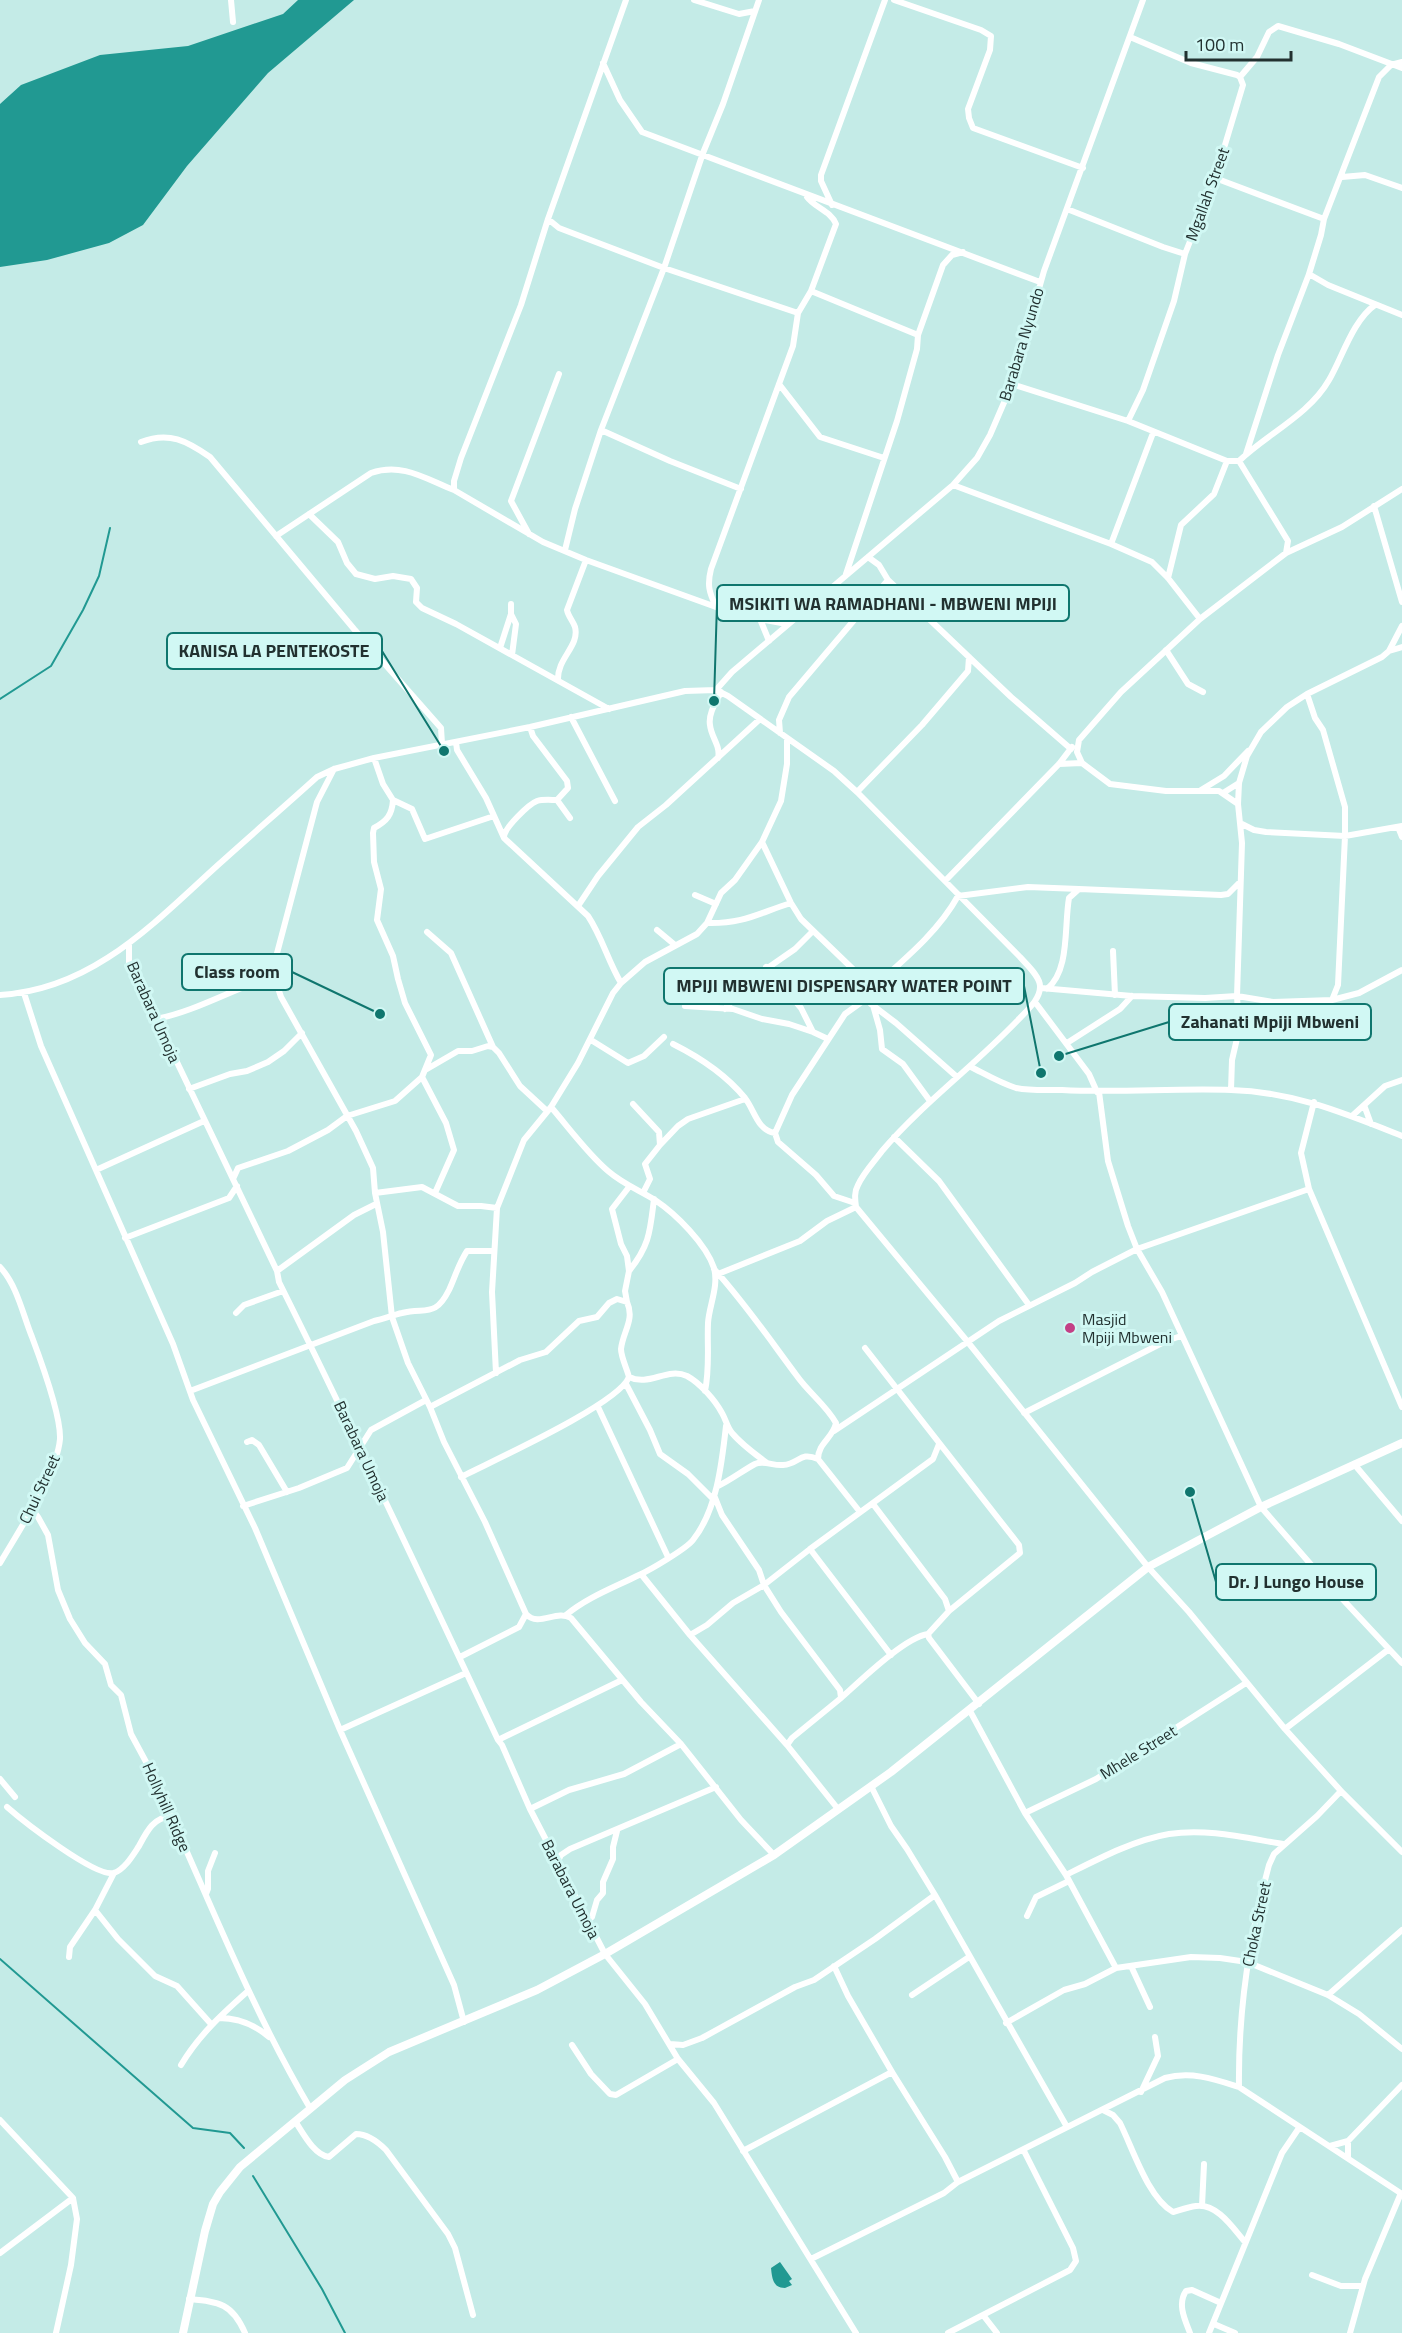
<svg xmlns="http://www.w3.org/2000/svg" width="1402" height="2333" font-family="'Titillium Web',sans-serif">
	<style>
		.water { fill: #219992 }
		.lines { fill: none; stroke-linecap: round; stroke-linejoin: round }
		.stream { stroke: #219992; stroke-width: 2 }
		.minor { stroke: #fff; stroke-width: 6 }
		.tertiary { stroke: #fff; stroke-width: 8 }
		.poi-dot { fill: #c34086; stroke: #d1f8f4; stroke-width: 2 }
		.labels { text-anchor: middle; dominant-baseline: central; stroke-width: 6; stroke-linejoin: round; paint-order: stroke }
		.street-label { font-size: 16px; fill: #223130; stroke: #d1f8f4 }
		.poi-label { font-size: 16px; fill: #223130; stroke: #d1f8f4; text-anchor: start }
		.leader { fill: none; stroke: #0f766e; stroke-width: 2 }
		.callout-dot { fill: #0f766e; stroke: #d1f8f4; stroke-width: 2 }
		.callout { fill: #d1f8f4; stroke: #0f766e; stroke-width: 2 }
		.callout-label { font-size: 18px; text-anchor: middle; font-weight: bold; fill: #223130 }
	</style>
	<rect width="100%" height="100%" fill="#c4ebe7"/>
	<path class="water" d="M298,0H354L268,73L187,166L143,225L109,243L47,260L0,267V104L21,85L100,55L188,46L283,14Z
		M780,2262L792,2279L789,2281L792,2285L785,2288C773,2288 772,2278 771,2268Z"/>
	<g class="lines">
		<path class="stream" d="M0,699L51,666L83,610L99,576L110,528
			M0,1959L193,2128L230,2133L244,2148
			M253,2176L322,2289L345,2333"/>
		<path class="minor" d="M231,0L233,22
			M626,0L548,219L521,305L461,458L454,481V490L543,542L586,560L716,607L760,619L787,624
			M694,0L739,14L755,11
			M894,0L981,30L991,36L990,50L968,109L969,118L973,128L1083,168
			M1402,62L1391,65L1379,77L1324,219L1321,235L1309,274L1328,285L1402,315
			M603,63L620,100L642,132L1040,282
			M1240,77L1257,57L1269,32L1278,26L1339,44L1402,68
			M1342,177L1365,175L1402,188
			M1215,178L1324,219
			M832,205L821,181V175L885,0
			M1067,209L1163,247L1185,254
			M548,219L559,228L664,268L798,313
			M811,291L918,335
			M779,384L820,437L884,458
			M1012,384L1128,421L1227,461H1239L1288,541L1286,553
			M1128,421L1143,390L1174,301L1185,254L1215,178L1243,85L1240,77L1237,75L1191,63L1130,37
			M601,430L670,461L741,489
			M141,442C169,431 187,441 210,457L354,629L441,728L442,744
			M1246,454L1278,355L1309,274
			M1239,461C1267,434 1309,415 1329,380C1342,358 1353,320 1375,305
			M953,485L1111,544L1152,562L1168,578L1200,619
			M1374,506L1402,602
			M309,514L338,542L347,563L356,574L375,579L393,576L411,579L417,588L416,602L422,608L456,624L609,709
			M529,534L511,501L559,374
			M276,536L371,473C402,462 426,479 454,490
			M1111,544L1153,433
			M565,550L575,509L601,430L664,268L703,153L723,104L759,0
			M868,557L879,565L888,580L1011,697L1071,749
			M846,574L897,421L917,349L918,335L943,265L952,255L963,252
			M1168,578L1181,525L1214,494L1227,461
			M716,607C709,592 707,585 711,569L793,346L798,313L811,291L836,224C831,211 815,208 807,197
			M511,614L516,624L512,655
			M760,619L769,641
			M500,648L511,614V604
			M1166,650L1188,684L1203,692
			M1389,651L1402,647
			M558,680C557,658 580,646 575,627C573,621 568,616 567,610L586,560
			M716,690L732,672L953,485L977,458L990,435L1012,384L1044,271L1143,0
			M1307,694L1315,718L1323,730L1345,807V836L1338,985L1332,1000
			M571,717L615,801
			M530,727L533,736L567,781L568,788L557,800L570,818
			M780,733L779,720L789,697L888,580
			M456,742L457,750L486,798L504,838L588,916C602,937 608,961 621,983
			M374,758L383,784L393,800L412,809L425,839L494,816
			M718,758C721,746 711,737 710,725C708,714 716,702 721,692
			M1059,764L1082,763
			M334,769L317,802L276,957L274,976L281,997L356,1131L373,1168L375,1193L383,1232L392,1317L408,1363L430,1407L444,1442L485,1522L526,1614C539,1628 556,1609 571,1618L641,1702L681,1744L741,1820L774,1855
			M1201,790L1224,776L1248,751
			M857,792L922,725L968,671L969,657
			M1223,793L1239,783
			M1238,804L1219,791H1166L1110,784L1082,763L1077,752L1079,740L1121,692L1200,619L1286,553L1342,527L1402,489
			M1242,824L1254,830L1266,832L1345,836L1402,826
			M1398,827L1402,837
			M504,837C504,828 529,804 537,801C543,799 551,800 557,800
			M762,842L791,903L801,919L857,973L869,991L880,1030L882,1049L903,1064L930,1101
			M945,881L1059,764L1072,747
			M695,895L716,904
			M578,906L598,876L638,827L666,805L760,719
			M707,923C743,924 759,913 791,903
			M657,930L675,945
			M427,932L451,953L493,1047
			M129,945V962L277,1271L279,1282C355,1434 426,1587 498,1740L502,1745L530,1809L605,1954L645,2004L678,2059L714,2103L856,2333
			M1113,951L1115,995
			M766,967L801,1008L813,1032
			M1041,988L1132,996L1205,998L1237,996L1273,1002L1332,1000L1359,993L1402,970
			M1047,989C1070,971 1064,926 1069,898L1079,889L1221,895L1228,894L1239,883
			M869,991C901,962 937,934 958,896L1028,887L1079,889
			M24,993L41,1046L173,1344L193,1400L255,1528L340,1730L454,1985L464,2022
			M0,995C92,990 154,923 218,865C250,836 284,807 317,777L334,769L374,758L530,727L685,691L716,690L728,696L834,771L857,792L1020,957C1026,964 1041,977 1040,987C1040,1000 1026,1011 1018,1020C974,1066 923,1103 882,1151C874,1162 864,1172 858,1185C854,1192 855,1199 856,1207L967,1341L1148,1567L1189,1612L1285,1729L1341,1791L1402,1852
			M1035,1002L1089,1074L1097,1092
			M871,1004L896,1023L957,1077
			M685,1006L733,1009L762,1019L789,1024L813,1032L828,1039
			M725,1009L756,976L795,949L813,931
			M156,1019C197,1011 234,988 274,976
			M591,1040L628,1063L644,1056L664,1037
			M1067,1043L1120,1009L1132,996
			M673,1044C699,1057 727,1076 745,1098C755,1111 757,1130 775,1133
			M971,1067C985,1074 1000,1083 1016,1088C1030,1091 1047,1090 1062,1090C1118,1093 1175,1088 1231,1090C1294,1092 1344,1113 1402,1136
			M427,1069L458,1051H472L488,1046L493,1047L499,1053L520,1086L547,1111
			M422,1077L446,1123L454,1150L435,1193
			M189,1089L230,1074L247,1071L268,1062L284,1051L302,1033
			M1231,1090L1232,1060L1239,1030L1237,996L1242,843L1238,804L1239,783L1247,756L1261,732L1287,707L1307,694L1382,657L1389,651L1402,626
			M1099,1092L1108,1161L1128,1226L1137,1249L1162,1292L1261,1507L1320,1575L1402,1663
			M1314,1102L1301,1153L1309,1189L1402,1407
			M633,1104L659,1132L660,1145L645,1164L650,1179L643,1193
			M1364,1105L1371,1124
			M551,1107C569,1128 587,1153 608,1171C623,1184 639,1190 655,1200C676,1214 706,1244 714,1268C719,1286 709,1306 708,1323C707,1346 710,1368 705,1391
			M1352,1116L1385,1086L1402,1080
			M894,1137L939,1181L1029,1305
			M660,1145L678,1126L688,1119L745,1099
			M96,1170L204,1121
			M233,1179L238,1168L288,1151L328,1130L347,1116L395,1101L422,1077L431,1055L405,1003L398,979L393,956L377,920L381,889L374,862L373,833L374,828C387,821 392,815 393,800
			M375,1193L422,1187L458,1206H481L497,1208
			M855,1203L834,1196L816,1175L778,1142L775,1133L792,1095L845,1014L870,996
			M125,1238L229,1198L237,1186
			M0,1267C17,1285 23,1315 32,1337C41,1361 61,1415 60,1439C57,1474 18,1532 0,1563
			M714,1269C745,1303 770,1340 797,1376C809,1393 826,1405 836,1423C833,1438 818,1443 818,1459
			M277,1271L354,1215L376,1204
			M629,1271C650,1245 650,1231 654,1199
			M718,1274L800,1241L827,1221L856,1207
			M627,1302L625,1291L629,1271L627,1256L621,1244L612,1209L629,1187
			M236,1313L244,1305L283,1291
			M865,1348L1019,1545L1020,1553L949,1611
			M496,1373L492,1292L497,1208L524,1140L551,1107L578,1063L613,993L621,983L645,962L697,934L707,923L721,893L735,880L762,842L781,801L787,764V738
			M626,1384L650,1430L660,1454L688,1474L713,1499
			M190,1391L374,1321C384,1319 393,1315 402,1313C426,1307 435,1318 449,1290C455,1277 459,1263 467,1251H494
			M430,1407L520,1360L546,1352L579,1321L597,1317L609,1303L617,1299L627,1302C635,1320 623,1331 621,1349C621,1357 627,1369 629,1377C649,1387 667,1367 687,1376C700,1383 715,1400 722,1413C726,1420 727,1427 732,1433C742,1445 755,1454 767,1463
			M598,1407L668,1557
			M1024,1413L1166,1341L1181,1336
			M834,1431L999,1321L1075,1283L1092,1272L1137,1249L1309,1189
			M247,1442L252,1440L259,1445L287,1492
			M1354,1464L1402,1521
			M461,1477C492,1461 619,1404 629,1377
			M718,1486C731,1480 742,1471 755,1464C764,1460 773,1466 783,1465C800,1464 799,1451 818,1459L860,1512
			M714,1495L722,1515L759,1570L764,1585L781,1612L840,1690L841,1698L792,1738L787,1745L838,1809
			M873,1504L945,1599L949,1611L928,1634L929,1638L979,1704
			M243,1506L299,1488L347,1468L371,1430L426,1400
			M32,1509L38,1517L48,1535L58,1590L70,1619L85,1643L105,1664L111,1685L121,1695L131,1734L166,1799L171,1816C215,1914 255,2015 310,2108
			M810,1549L891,1655
			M641,1574L690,1635L787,1745
			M566,1615C588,1597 613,1588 639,1575C650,1570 686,1549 693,1540C717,1510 722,1462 726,1426
			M690,1635L707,1625L733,1603L764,1585L810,1549L933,1459L939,1444
			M460,1657L519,1627L526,1614
			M841,1698C859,1682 905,1637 928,1634
			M970,1711L1025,1813L1066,1875L1116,1968
			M1285,1729L1389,1649
			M340,1730L466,1673
			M498,1740L622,1680
			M0,1779L15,1797
			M871,1786L891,1826L907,1849L935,1895L1067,2127
			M7,1807C23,1821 96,1878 114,1873C125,1869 133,1855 139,1846C147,1831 153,1818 171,1816
			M530,1809L569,1790L624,1774L681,1744
			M1025,1813L1096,1779L1246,1683
			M557,1863L561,1855L570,1849L716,1787
			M1066,1875C1098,1859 1134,1840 1169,1834C1207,1828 1246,1838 1283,1844
			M206,1894L208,1889V1871L215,1853
			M95,1910L118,1939L155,1976L177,1986L211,2024
			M1027,1916L1036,1897L1069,1881
			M587,1922L592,1917L597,1900L603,1893V1882L613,1859V1847L617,1831
			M69,1957L70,1947L95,1910L114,1873
			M834,1966L848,1996L892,2072L945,2157L958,2182
			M1131,1966L1150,2007
			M912,1995L969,1957
			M1328,1995L1402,1930
			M219,2018C239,2018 254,2024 269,2037
			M1006,2023L1064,1990L1085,1984L1116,1968L1191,1957L1220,1958L1247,1962L1328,1995L1359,2014L1402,2049
			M670,2044L683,2045L702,2038L795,1987L814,1980L875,1939L935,1895
			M572,2045L591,2074L610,2094L616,2095L678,2059
			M181,2065C199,2035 222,2014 248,1991
			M1239,2087C1238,2011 1249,1938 1269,1865L1274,1854L1317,1816L1341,1791
			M1141,2092L1158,2056L1155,2037
			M1103,2110L1113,2115L1120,2123C1133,2149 1148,2198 1173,2212C1180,2210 1188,2207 1196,2206C1217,2203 1233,2228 1245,2242
			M0,2120L73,2198L77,2219L71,2265L56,2333
			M295,2121C303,2133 314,2155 329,2157L356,2134C368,2134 378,2142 386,2150L448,2234L455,2248L473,2315
			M1348,2141V2158
			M1330,2146L1348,2141L1402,2085
			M743,2151L892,2072
			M1202,2206L1204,2164
			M0,2253L73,2198
			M811,2259L944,2193L958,2182L1165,2078C1191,2071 1214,2079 1239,2087L1402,2194
			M1312,2275L1341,2286H1363
			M189,2299C219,2302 232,2303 245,2333
			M983,2315L997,2333
			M1214,2324L1235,2333
			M948,2333L1070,2270L1076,2261L1073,2248L1024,2151
			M1190,2333C1185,2320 1177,2304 1186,2291L1192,2290L1221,2303
			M1209,2333L1282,2153L1299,2128
			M1350,2333L1365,2279L1401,2193"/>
		<path class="tertiary" d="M183,2333L205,2231L213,2204L220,2192L240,2167L345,2080L389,2052L537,1990L605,1954L774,1855L891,1772L1148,1567L1261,1507L1402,1443"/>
	</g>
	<circle class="poi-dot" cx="1070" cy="1328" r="6"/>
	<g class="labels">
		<g class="street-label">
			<text transform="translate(1207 194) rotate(-70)">Mgallah Street</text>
			<text transform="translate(1021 344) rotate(-73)">Barabara Nyundo</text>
			<text transform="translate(154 1012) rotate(66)">Barabara Umoja</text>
			<text transform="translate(362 1451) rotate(65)">Barabara Umoja</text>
			<text transform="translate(39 1489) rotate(-65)">Chui Street</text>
			<text transform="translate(1138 1752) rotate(-32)">Mhele Street</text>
			<text transform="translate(167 1807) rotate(66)">Hollyhill Ridge</text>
			<text transform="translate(571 1889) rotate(63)">Barabara Umoja</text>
			<text transform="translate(1256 1924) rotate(-78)">Choka Street</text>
		</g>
		<g class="poi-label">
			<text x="1082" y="1319">Masjid<tspan x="1082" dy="18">Mpiji Mbweni</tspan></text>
		</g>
	</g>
	<path class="leader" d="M714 701L717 603M444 751L382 651M380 1014L292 972M1041 1073L1024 986M1059 1056L1169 1022M1190 1492L1216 1582"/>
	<g class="callout-dot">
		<circle cx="714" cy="701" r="6"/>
		<circle cx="444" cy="751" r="6"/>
		<circle cx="380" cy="1014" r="6"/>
		<circle cx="1041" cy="1073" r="6"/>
		<circle cx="1059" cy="1056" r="6"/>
		<circle cx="1190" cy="1492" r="6"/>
	</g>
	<g class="callout">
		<rect x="717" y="585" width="352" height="36" rx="6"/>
		<rect x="167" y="633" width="215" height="36" rx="6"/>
		<rect x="182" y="954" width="110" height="36" rx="6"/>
		<rect x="664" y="968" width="360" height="36" rx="6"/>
		<rect x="1169" y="1004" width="202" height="36" rx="6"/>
		<rect x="1216" y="1564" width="160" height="36" rx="6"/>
	</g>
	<g class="callout-label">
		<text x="893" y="610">MSIKITI WA RAMADHANI - MBWENI MPIJI</text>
		<text x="274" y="657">KANISA LA PENTEKOSTE</text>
		<text x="237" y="978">Class room</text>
		<text x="844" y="992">MPIJI MBWENI DISPENSARY WATER POINT</text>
		<text x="1270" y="1028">Zahanati Mpiji Mbweni</text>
		<text x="1296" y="1588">Dr. J Lungo House</text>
	</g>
	<path d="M1186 51v9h105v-9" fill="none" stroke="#223130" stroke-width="3"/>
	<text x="1195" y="51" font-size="18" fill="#223130" stroke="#d1f8f4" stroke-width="4.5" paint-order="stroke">100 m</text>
</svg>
